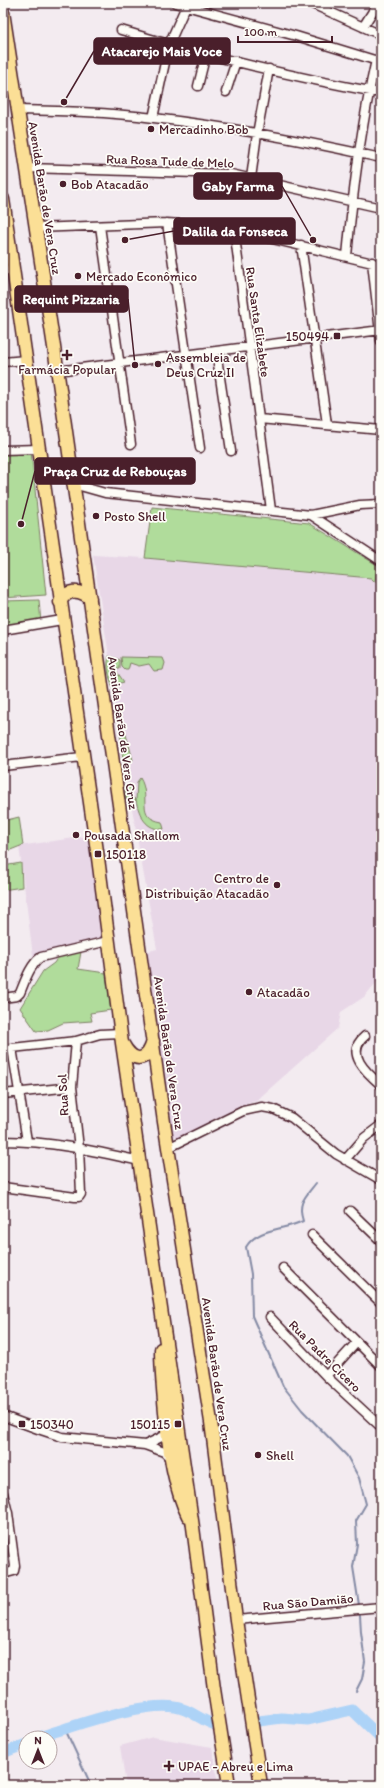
<svg xmlns="http://www.w3.org/2000/svg" width="384" height="1788" font-family="Itim,sans-serif">
	<style>
		.built { fill: #e8d7e7 }
		.green { fill: #b0dc9b; stroke: #7d7e63 }
		.lines { fill: none; stroke-linecap: round; stroke-linejoin: round }
		.stream { stroke: #858ba5; stroke-width: 2 }
		.river { stroke: #add3f7; stroke-width: 11 }
		.minor-casing { stroke: #4a1f2b; stroke-width: 11 }
		.highway-casing { stroke: #4a1f2b; stroke-width: 15 }
		.minor { stroke: #fdfcf7; stroke-width: 8 }
		.highway { stroke: #fbdf96; stroke-width: 12 }
		.poi-dot { fill: #4a1f2b; stroke: #fdfcf7; stroke-width: 1.5 }
		.labels { text-anchor: middle; dominant-baseline: central; stroke-width: 3.5; stroke-linejoin: round; paint-order: stroke }
		.poi-label { font-size: 13px; fill: #4a1f2b; stroke: #fdfcf7; text-anchor: start }
		.street-label { font-size: 13px; fill: #4a1f2b; stroke: #fdfcf7 }
		.leader { fill: none; stroke: #4a1f2b; stroke-width: 1.5 }
		.callout-dot { fill: #4a1f2b; stroke: #fdfcf7; stroke-width: 1.5 }
		.callout { fill: #4a1f2b; stroke: #4a1f2b; stroke-width: 1.5 }
		.callout-label { font-size: 14px; text-anchor: middle; font-weight: bold; fill: #fff }
	</style>
	<rect width="100%" height="100%" fill="#f3ebf0"/>
	<filter id="ink" filterUnits="userSpaceOnUse"><feTurbulence type="fractalNoise" baseFrequency=".025" numOctaves="2"/><feDisplacementMap in="SourceGraphic" scale="8" xChannelSelector="R" yChannelSelector="G"/><feConvolveMatrix kernelMatrix="1 2 1 2 8 2 1 2 1" color-interpolation-filters="sRGB"/></filter>
	<g filter="url(#ink)">
		<path class="built" d="M93,555L145,558L371,578L381,589V977L364,997L341,1012L338,1028L257,1100L242,1105L179,1138L171,1135L145,952L157,949L114,707L109,656Z
			M95,835L108,940L33,956L19,846Z
			M153,1737L212,1747L218,1785H126L120,1746Z"/>
		<path class="green" d="M31,451L46,595L3,598V452Z
			M152,507L309,523L377,565L375,582L371,578L145,558Z
			M39,600L41,623L3,628V601Z
			M109,656L120,660V669H115L124,682L116,684L118,687H113C109,678 106,666 109,656Z
			M121,657L163,658L165,663L163,670L154,671L149,664L139,666L130,663L128,670H125L122,667Z
			M120,730L125,731L133,760L127,764L123,761Z
			M140,778C152,797 134,817 162,822L164,829C146,831 139,815 136,800L132,804L126,799L125,789L130,785L132,791L131,796L136,800L137,782Z
			M19,817L23,845L3,853V821Z
			M21,863L22,887L3,890V866Z
			M81,952L78,969L106,973L111,1010L90,1013L92,1021L63,1023L48,1030L36,1031L20,1008L43,971L54,963L58,957Z"/>
		<g class="lines">
			<path class="stream" d="M316,1183C305,1197 297,1203 303,1221C285,1230 257,1228 246,1247L251,1274L252,1316L283,1386L302,1410L347,1456L359,1478L366,1504L356,1521L357,1544L353,1567L359,1605
				M356,1691L362,1679L365,1662L361,1632L360,1615
				M65,1729L91,1785"/>
			<path class="river" d="M259,1721L282,1718L308,1720L352,1710L381,1738
				M38,1738C48,1733 59,1731 70,1727C98,1718 146,1703 175,1707C192,1709 204,1724 220,1726
				M3,1753L26,1744"/>
			<g class="minor-casing">
				<path id="minor" d="M175,3L296,36L381,62
					M310,3L381,35
					M363,27L378,3
					M121,30C206,56 293,77 381,93
					M198,86L206,54
					M226,92L236,61
					M17,110C63,111 108,112 154,118C230,127 306,141 381,158
					M153,118L169,44L186,6
					M27,168L231,174L381,208
					M251,178L257,134L269,69
					M167,223L200,448
					M100,226L131,444
					M36,228L167,223L222,227L381,265
					M234,229L271,510
					M301,245L327,424
					M347,256C353,190 361,125 376,60
					M372,262L381,341
					M3,270H13
					M216,351L231,451
					M3,362L26,360
					M57,371L381,330
					M259,419L381,430
					M3,450L39,449
					M73,484L105,493L311,515L360,505L381,504
					M311,515L381,561
					M3,630L62,620
					M3,766L82,757
					M3,998L17,996L20,993C25,981 30,965 41,957L108,941
					M365,1036C344,1053 367,1073 381,1085
					M12,1048L27,1141
					M3,1049L76,1041L100,1034L121,1033
					M3,1094L72,1087
					M3,1141C50,1141 95,1151 140,1161
					M168,1148L243,1111L262,1107L273,1109L292,1118L336,1154L381,1180
					M345,1160L364,1138L381,1125
					M3,1187L75,1197H79L81,1194L79,1148L72,1087L76,1041
					M350,1211L381,1241
					M312,1235L381,1303
					M283,1268L381,1366
					M270,1317L326,1376L381,1427
					M326,1376L357,1342
					M3,1416L38,1429L62,1437L145,1445L164,1452L172,1460
					M145,1445L168,1434
					M3,1493L8,1513L15,1566L14,1571L3,1574
					M236,1620L381,1607"/>
			</g>
			<g class="highway-casing">
				<path id="highway" d="M3,12L54,347L164,1122L211,1422L236,1620L261,1785
					M3,199L98,858L122,1043L193,1527L214,1689L229,1785
					M60,602C67,589 79,589 90,598
					M123,1044C133,1063 147,1063 153,1041
					M161,1349C161,1374 164,1399 166,1423C170,1455 174,1487 188,1516"/>
			</g>
			<use href="#minor" class="minor"/>
			<use href="#highway" class="highway"/>
		</g>
	</g>
	<g class="poi-dot">
		<circle cx="151" cy="129" r="4"/>
		<circle cx="63" cy="184" r="4"/>
		<circle cx="78" cy="276" r="4"/>
		<rect x="333" y="332" width="8" height="8" rx="2"/>
		<path d="M65 349h4v4h4v4h-4v4h-4v-4h-4v-4h4z"/>
		<circle cx="158" cy="364" r="4"/>
		<circle cx="96" cy="516" r="4"/>
		<circle cx="76" cy="835" r="4"/>
		<rect x="94" y="850" width="8" height="8" rx="2"/>
		<circle cx="277" cy="885" r="4"/>
		<circle cx="249" cy="992" r="4"/>
		<rect x="18" y="1420" width="8" height="8" rx="2"/>
		<rect x="174" y="1420" width="8" height="8" rx="2"/>
		<circle cx="258" cy="1455" r="4"/>
		<path d="M167 1760h4v4h4v4h-4v4h-4v-4h-4v-4h4z"/>
	</g>
	<g class="labels">
		<g class="poi-label">
			<text x="159" y="129">Mercadinho Bob</text>
			<text x="71" y="184">Bob Atacadão</text>
			<text x="86" y="276">Mercado Econômico</text>
			<text x="329" y="336" text-anchor="end">150494</text>
			<text x="166" y="357">Assembleia de<tspan x="166" dy="15">Deus Cruz II</tspan></text>
			<text x="67" y="369" text-anchor="middle">Farmácia Popular</text>
			<text x="104" y="516">Posto Shell</text>
			<text x="84" y="835">Pousada Shallom</text>
			<text x="106" y="854">150118</text>
			<text x="269" y="878" text-anchor="end">Centro de<tspan x="269" dy="15">Distribuição Atacadão</tspan></text>
			<text x="257" y="992">Atacadão</text>
			<text x="30" y="1424">150340</text>
			<text x="170" y="1424" text-anchor="end">150115</text>
			<text x="266" y="1455">Shell</text>
			<text x="178" y="1766">UPAE - Abreu e Lima</text>
		</g>
		<g class="street-label">
			<text transform="translate(170 161) rotate(2)">Rua Rosa Tude de Melo</text>
			<text transform="translate(45 198) rotate(81)">Avenida Barão de Vera Cruz</text>
			<text transform="translate(258 322) rotate(82)">Rua Santa Elizabete</text>
			<text transform="translate(123 733) rotate(82)">Avenida Barão de Vera Cruz</text>
			<text transform="translate(169 1053) rotate(82)">Avenida Barão de Vera Cruz</text>
			<text transform="translate(63 1095) rotate(-93)">Rua Sol</text>
			<text transform="translate(325 1356) rotate(45)">Rua Padre Cícero</text>
			<text transform="translate(217 1374) rotate(82)">Avenida Barão de Vera Cruz</text>
			<text transform="translate(308 1602) rotate(-5)">Rua São Damião</text>
		</g>
	</g>
	<path class="leader" d="M64 102L94 51M313 240L282 186M125 240L174 231M135 365L128 299M21 524L35 471"/>
	<g class="callout-dot">
		<circle cx="64" cy="102" r="4"/>
		<circle cx="313" cy="240" r="4"/>
		<circle cx="125" cy="240" r="4"/>
		<circle cx="135" cy="365" r="4"/>
		<circle cx="21" cy="524" r="4"/>
	</g>
	<g class="callout">
		<rect x="94" y="38" width="136" height="26" rx="4"/>
		<rect x="194" y="173" width="88" height="26" rx="4"/>
		<rect x="174" y="218" width="121" height="26" rx="4"/>
		<rect x="15" y="286" width="113" height="26" rx="4"/>
		<rect x="35" y="458" width="160" height="26" rx="4"/>
	</g>
	<g class="callout-label">
		<text x="162" y="56">Atacarejo Mais Voce</text>
		<text x="238" y="191">Gaby Farma</text>
		<text x="235" y="236">Dalila da Fonseca</text>
		<text x="71" y="304">Requint Pizzaria</text>
		<text x="115" y="476">Praça Cruz de Rebouças</text>
	</g>
	<rect width="384" height="1788" fill="none" stroke="#fdfcf7" stroke-width="16"/>
	<rect x="8" y="8" width="368" height="1772" fill="none" stroke="#4a1f2b" stroke-width="1.5" filter="url(#ink)"/>
	<g transform="translate(38 1750)"><circle r="19" fill="#fdfcf7" stroke="#b5a4a5"/>
	<path d="M0-3L7 15L0 10L-7 15Z" fill="#4a1f2b"/>
	<text y="-6" font-size="11" font-weight="bold" text-anchor="middle" fill="#4a1f2b">N</text>
	</g>
	<path d="M238 36v6h94v-6" fill="none" stroke="#4a1f2b" stroke-width="2"/>
	<text x="244" y="36" font-size="12" fill="#4a1f2b" stroke="#fdfcf7" stroke-width="3" paint-order="stroke">100 m</text>
</svg>
